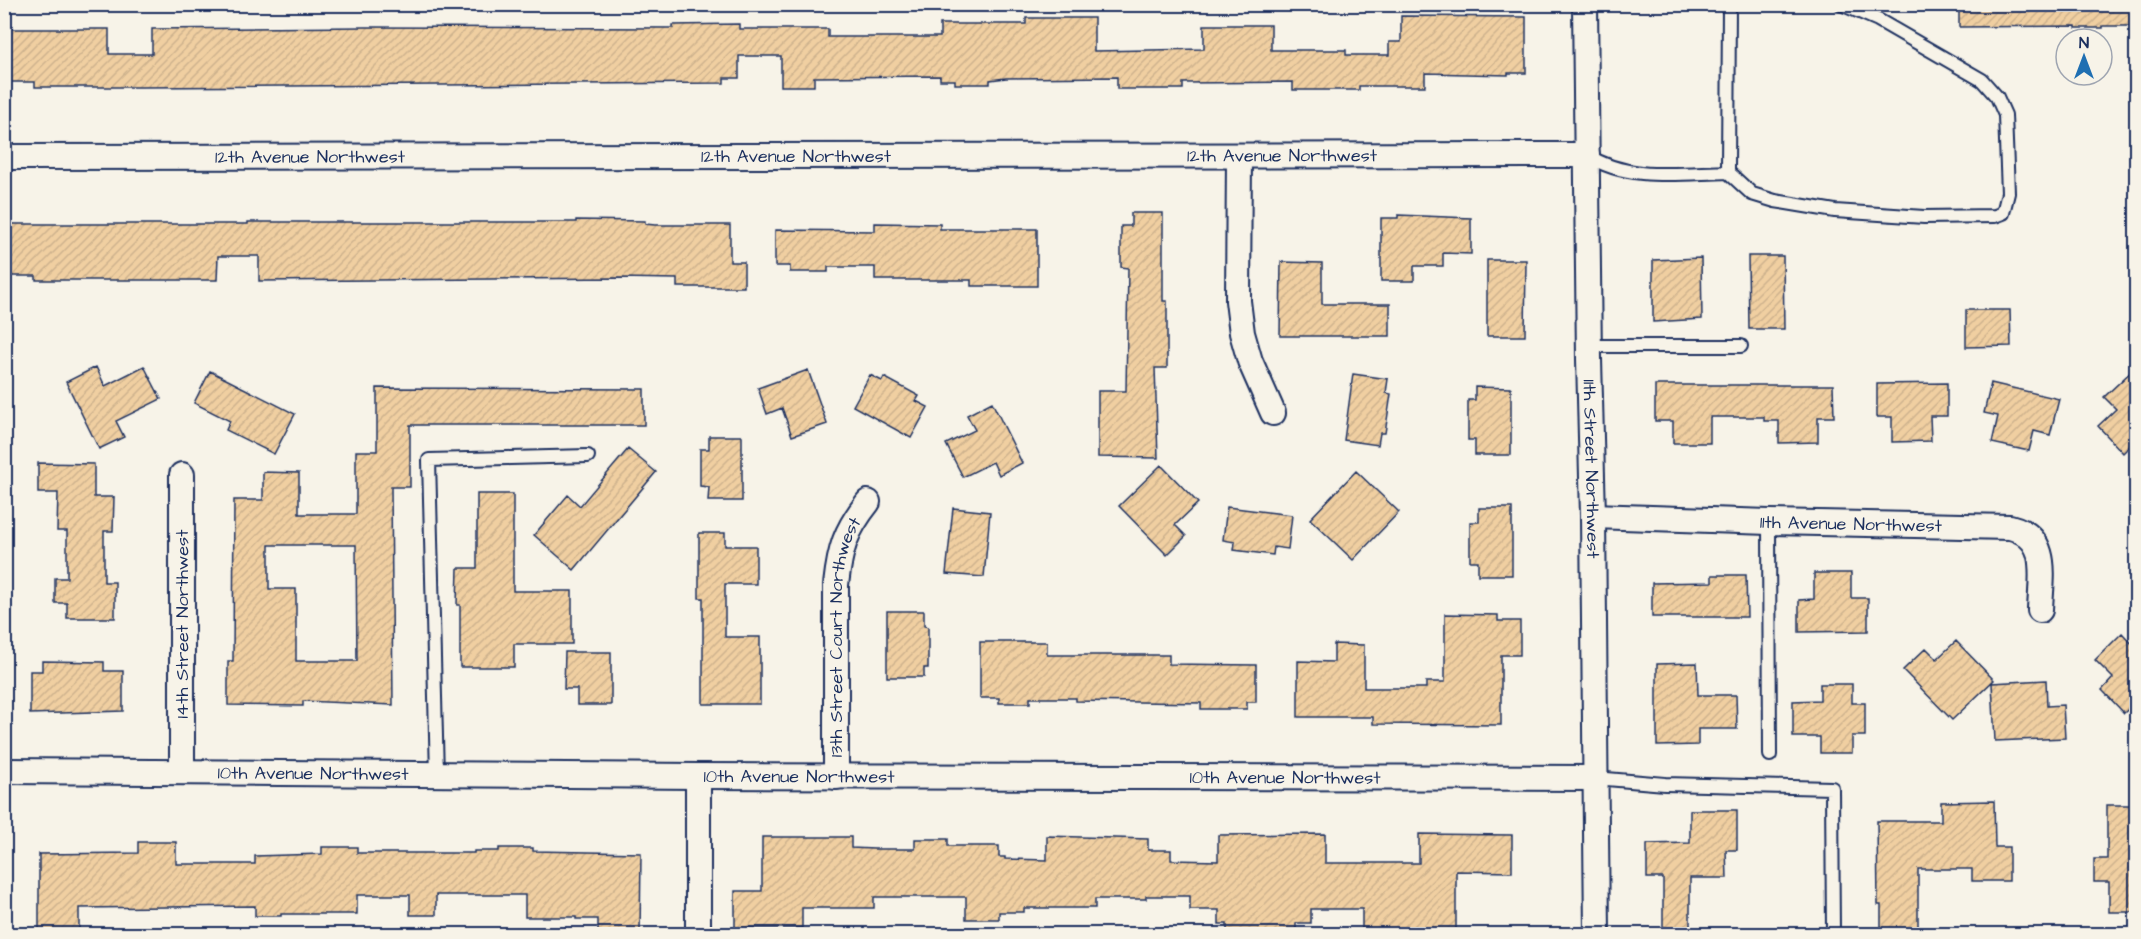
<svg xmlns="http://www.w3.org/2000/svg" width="2141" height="939" font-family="'Architects Daughter',sans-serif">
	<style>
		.building { fill: url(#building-hatch); stroke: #1b2f5e; stroke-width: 1.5; fill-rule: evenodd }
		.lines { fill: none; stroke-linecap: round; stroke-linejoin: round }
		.service-casing { stroke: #1b2f5e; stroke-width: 16 }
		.minor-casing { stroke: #1b2f5e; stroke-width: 28 }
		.service { stroke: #f7f3e8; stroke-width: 12 }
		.minor { stroke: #f7f3e8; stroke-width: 24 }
		.labels { text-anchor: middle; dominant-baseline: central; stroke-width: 6; stroke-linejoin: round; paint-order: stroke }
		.street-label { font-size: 18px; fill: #1b2f5e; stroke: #f7f3e8 }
	</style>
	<defs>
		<pattern id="building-hatch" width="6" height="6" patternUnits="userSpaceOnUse" patternTransform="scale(1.5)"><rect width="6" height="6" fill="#f0cfa1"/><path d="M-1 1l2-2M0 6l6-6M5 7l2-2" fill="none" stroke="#cdb28d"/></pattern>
	</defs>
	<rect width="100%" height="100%" fill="#f7f3e8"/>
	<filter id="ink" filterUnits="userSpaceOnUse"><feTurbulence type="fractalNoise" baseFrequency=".0167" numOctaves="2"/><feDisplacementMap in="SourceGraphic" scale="12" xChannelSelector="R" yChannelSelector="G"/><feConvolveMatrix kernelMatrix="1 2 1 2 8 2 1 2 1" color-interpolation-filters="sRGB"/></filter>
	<g filter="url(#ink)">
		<path class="building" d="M1959,4H2136V26H2103V28H2076V26L1959,27Z
			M1401,16L1526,17V73H1508V75L1425,73V86H1359V90H1293V82L1183,83V89H1117V77L1006,78L990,80V84H955V80H940V76L814,77V86H781V56H739V78H724V83L141,87H35V82H4V29H109V54H152V29L365,27L673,28V25L739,24V29H828V37H940V24H1026V18H1094V51L1204,49V25H1271V50H1346V55H1389V42H1401Z
			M1131,213H1163V301H1167V368H1155L1158,458L1098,457V391H1126L1128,268L1121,267V226H1131Z
			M1398,215L1471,218V254L1443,253V266H1414V281H1381V218H1398Z
			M576,220L645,221V224L655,225H730V262H744V287H677V279L619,278L259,281V256H218L217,280H36V276H4V224H248V222H576Z
			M875,223L940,224V229H1037V286H971V280H875V267H828V272H790V266H775V230L875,231Z
			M1748,256H1783L1784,329H1749Z
			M1701,258L1702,319L1653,322V260Z
			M1487,260H1526L1525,336H1487Z
			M1281,262L1322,263V304H1390V336H1280Z
			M1966,310H2010L2011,346L1966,347Z
			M144,366L161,399L116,421L124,437L99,449L66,382L96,367L105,386Z
			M2136,367V440L2123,453L2098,426L2116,409L2104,397Z
			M808,370L827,424L792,436L782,408L767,414L758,388Z
			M210,371L295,414L274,454L226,430L230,421L194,403Z
			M1353,374L1388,379L1386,393L1391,394L1385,433H1380L1378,445L1344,440Z
			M870,375L882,381L884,377L919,396L916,401L928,407L911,438L853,406Z
			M1947,383V416H1930L1931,441L1892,442V417H1877V384Z
			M1991,383L2059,399L2050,435L2034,431L2029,451L1992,443L1998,416L1984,413Z
			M1655,385H1833L1834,417H1818V442L1779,443V421H1764V417H1710V443H1673V421H1655Z
			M1475,387L1511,388V455H1475V440H1468V400H1475Z
			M377,388L644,389V425H410V487H391L393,705L303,701V706L228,705V661H233L234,500H263V472L299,473V514H356V451H377ZM269,545H356L357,661H296V589H269Z
			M992,402L1022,463L999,475L993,462L963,477L946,444L975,430L967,415Z
			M709,436H742V501H708L709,487L700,486V449H709Z
			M628,449L656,472L574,570L534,535L568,495L580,506Z
			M38,463L94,464V497H114L113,531H104V582H115V618H67V603H55V578H67V531H57L58,493H38Z
			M1161,465L1198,503L1175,525L1186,536L1167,555L1119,506Z
			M1356,471L1399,512L1353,560L1310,519Z
			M477,494H513V591H572V644H514V667H460V605H457L458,568H477Z
			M1227,507L1292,515L1288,549L1274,547L1273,555L1234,550L1235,542L1223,540Z
			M953,508L990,512L984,577L946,574Z
			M1479,508H1512V575H1478V561H1470V522H1479Z
			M699,533H725V546H756V584H725V637H760V704H703V598H699Z
			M1814,573H1851V598H1868V631L1799,632V600L1814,599Z
			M1712,575H1746L1747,617H1652V583L1712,582Z
			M887,611H924V626L928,627V668H924V677H887Z
			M1445,614L1498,615V621H1520V655H1501V725L1373,724V717H1298V661L1334,662V644L1364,645V688H1426V682H1445Z
			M2122,633L2136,648V702L2124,713L2102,690L2113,678L2095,660Z
			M1956,641L1994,680L1952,720L1903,670L1926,648L1937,659Z
			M980,642H1047V655H1169V664L1256,665V702H1247V709H1201V703L1076,701V698H1030V703H999V698H980Z
			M565,652H611V705H577V689H564Z
			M42,661L104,662V671H123V711L30,714V671H42Z
			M1697,663L1698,695H1736L1737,729H1698V745L1657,746V664Z
			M2046,680L2047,706L2063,705L2065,738L1995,741L1992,683Z
			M1820,684H1852V703H1865V736H1852V753H1820V737H1793V701L1820,700Z
			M1994,801L1995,847H2009V881H1972V869H1918V934H1881V905H1878L1877,821H1941V802Z
			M2107,805H2136V912H2109V882H2094V859H2107Z
			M1690,810H1737V850H1726L1727,878H1690V934H1663V878H1647V844L1690,843Z
			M1325,834V863H1419V834L1512,835V872L1456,871V933H1447V934H1362V909H1311V923H1296V934H1227V924H1219V910H1190V896H1146V899H1095V908H1024V912H999V919H966V897H874V908H802V928H735V891H762V837H851V848L874,849H915V839H948V846H999V857H1005V859L1047,860V836L1148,839V850H1171V860L1218,861V835Z
			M138,842H176V864H255V856L322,854V847H357V853H474V851H499V848H533V851L641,853L640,934H598V919H576V917H525V895H436V915H410V895H357V914H281V916H255V906L79,908V932H39V854L138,853Z"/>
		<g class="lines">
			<g class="service-casing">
				<path id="service" d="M1587,155C1628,182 1681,173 1728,172L1729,4
					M1728,172L1752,194L1775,201L1835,211L1924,217L1995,216L2003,213L2008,193L2005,115L1997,97L1982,80L1878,20L1841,4
					M1589,346H1741
					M1769,522L1770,755
					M437,775L429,460L588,456
					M1595,778L1665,784L1832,788L1833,934"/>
			</g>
			<g class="minor-casing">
				<g id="minor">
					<path id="s1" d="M1585,4L1589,359L1593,516L1597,934"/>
					<path id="s2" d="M4,157L1587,155"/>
					<path d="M1239,157L1238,301L1242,333L1250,361L1273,413"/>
					<path d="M182,475V772"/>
					<path id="s3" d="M1593,516L1769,522L2010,527C2051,537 2041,577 2040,610"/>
					<path id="s4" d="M4,771L698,776L1595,778"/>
					<path d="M698,776V934"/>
					<path id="s5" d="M836,777V585C840,549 845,531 868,502"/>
				</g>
			</g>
			<use href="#service" class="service"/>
			<use href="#minor" class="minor"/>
		</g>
	</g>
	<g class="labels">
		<g class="street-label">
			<text stroke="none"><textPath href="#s2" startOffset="1278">12th Avenue Northwest</textPath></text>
			<text stroke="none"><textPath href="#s2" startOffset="306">12th Avenue Northwest</textPath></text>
			<text stroke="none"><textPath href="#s2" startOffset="792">12th Avenue Northwest</textPath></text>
			<text stroke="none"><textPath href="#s1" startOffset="465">11th Street Northwest</textPath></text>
			<text stroke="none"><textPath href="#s3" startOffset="258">11th Avenue Northwest</textPath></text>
			<text transform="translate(182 624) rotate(-90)">14th Street Northwest</text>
			<text stroke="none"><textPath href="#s5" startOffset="141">13th Street Court Northwest</textPath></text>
			<text stroke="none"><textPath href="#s4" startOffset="309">10th Avenue Northwest</textPath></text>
			<text stroke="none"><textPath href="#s4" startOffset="795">10th Avenue Northwest</textPath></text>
			<text stroke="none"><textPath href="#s4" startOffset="1281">10th Avenue Northwest</textPath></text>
		</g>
	</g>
	<rect width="2141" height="939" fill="none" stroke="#f7f3e8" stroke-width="24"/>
	<rect x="12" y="12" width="2117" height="915" fill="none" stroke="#1b2f5e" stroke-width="2" filter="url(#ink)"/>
	<g transform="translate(2084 57)"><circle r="28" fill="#f7f3e8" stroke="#9fa5b1" stroke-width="1.5"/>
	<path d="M0-4.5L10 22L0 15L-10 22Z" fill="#1f6fb2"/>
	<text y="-9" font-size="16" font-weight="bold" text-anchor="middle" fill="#1b2f5e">N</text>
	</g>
</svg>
